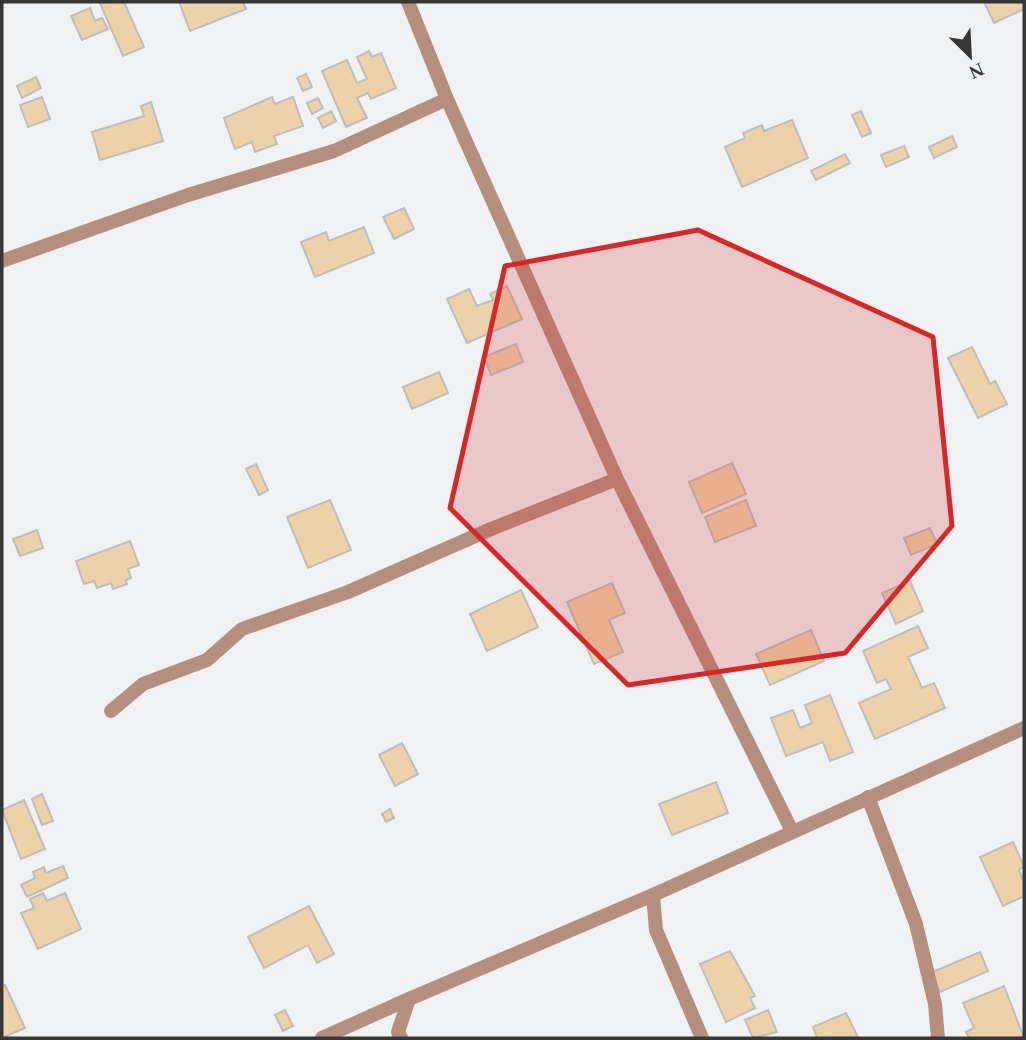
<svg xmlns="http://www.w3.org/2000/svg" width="1026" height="1040" font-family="'Times New Roman',serif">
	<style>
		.building { fill: #edd1a8; stroke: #bebdbb; stroke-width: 2 }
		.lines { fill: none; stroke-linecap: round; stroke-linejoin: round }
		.minor { stroke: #b68e7d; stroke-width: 14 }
		.marked { fill: #d62828; fill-opacity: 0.2; stroke: #d62828; stroke-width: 5; stroke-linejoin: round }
	</style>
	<rect width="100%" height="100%" fill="#eff1f3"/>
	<path class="building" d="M124,2L144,47L123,56L100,3Z
		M179,2H243L246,9L190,31Z
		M984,2H1024V9L994,23Z
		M90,8L95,21L102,18L108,29L82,40L71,16Z
		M369,51L372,57L381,53L396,88L371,99L368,93L357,98L367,118L346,127L322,71L347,60L357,83L367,79L357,57Z
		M306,74L312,87L303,91L297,78Z
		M36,77L41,88L22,98L17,86Z
		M42,97L50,119L28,127L20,105Z
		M272,97L275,104L293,97L303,126L274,136L277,144L255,152L252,142L235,149L224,118Z
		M318,98L323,108L312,114L307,103Z
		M151,102L163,141L100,160L92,132L144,116L141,106Z
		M331,111L336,121L323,128L318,118Z
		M861,111L871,133L862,137L852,115Z
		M792,120L808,158L742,187L725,147L745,138L743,133L762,125L764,131Z
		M952,136L957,147L934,158L929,147Z
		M904,146L909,157L886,167L881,155Z
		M845,154L850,163L816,180L811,171Z
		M404,208L414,229L394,239L383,217Z
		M364,227L374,253L315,277L301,242L326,232L329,241Z
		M507,286L522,319L467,343L447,299L469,289L477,306L493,300L490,294Z
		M516,344L523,362L491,375L484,357Z
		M972,347L990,384L995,381L1007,404L978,418L948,358Z
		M439,372L448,393L412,409L403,387Z
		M732,463L746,494L702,513L689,482Z
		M256,464L268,490L259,495L246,469Z
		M330,500L351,550L308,568L287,517Z
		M746,500L756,526L715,542L705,517Z
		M930,528L937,544L911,555L904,538Z
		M37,530L43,548L20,556L13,539Z
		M130,541L139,565L128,569L131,578L126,580L127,584L113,589L111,583L97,588L94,581L84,584L76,561Z
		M910,581L923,611L896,624L882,593Z
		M612,583L625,613L609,620L623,652L594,664L567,602Z
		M521,590L538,627L487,651L470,614Z
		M918,626L928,648L908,657L922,688L934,683L945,708L875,739L859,703L891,689L886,679L877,683L863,651Z
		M811,630L824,661L770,685L756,654Z
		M830,695L853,752L830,761L823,742L786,756L771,718L793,710L800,728L812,723L805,705Z
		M402,743L418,774L395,786L379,755Z
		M716,782L728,813L672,835L659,804Z
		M42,794L53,821L42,825L32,799Z
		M24,800L45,849L21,859L2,810Z
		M390,809L394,818L386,822L382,814Z
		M1013,842L1024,866L1019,870L1024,882V896L1003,906L980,857Z
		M63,866L68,878L27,897L21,885L35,878L33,872L44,867L46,873Z
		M43,893L47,901L65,893L81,929L38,949L21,913L34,908L30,899Z
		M309,906L334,954L317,963L308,945L264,968L248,937Z
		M730,951L755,996L750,998L755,1008L726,1022L700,964Z
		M980,952L988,971L940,992L932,972Z
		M5,985L25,1028L2,1038V986Z
		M1004,986L1024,1038H969L966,1032L974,1028L963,1003Z
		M285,1010L293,1026L283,1031L275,1015Z
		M768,1010L777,1032L753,1038L745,1020Z
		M846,1013L858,1037L817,1038L813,1027Z"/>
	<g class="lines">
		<path class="minor" d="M408,2L447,99L617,479L792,831
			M2,261L188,195L334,151L447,99
			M111,711L143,684L207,660L242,629L348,592L491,529L617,479
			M868,797L916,924L935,1004L938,1038
			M653,895L656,930L702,1038
			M322,1038L409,999
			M401,1038L398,1032L409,999L653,895L1024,728"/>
	</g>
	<path class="marked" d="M698,230L933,337L952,526L845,653L628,685L450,508L505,266Z"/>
	<rect width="1026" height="1040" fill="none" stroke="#363637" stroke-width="7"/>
	<g transform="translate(970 56) rotate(156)" stroke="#eff1f3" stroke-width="5" paint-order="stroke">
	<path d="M0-5L12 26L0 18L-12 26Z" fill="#363637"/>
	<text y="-10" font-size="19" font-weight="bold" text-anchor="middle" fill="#363637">N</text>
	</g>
</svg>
